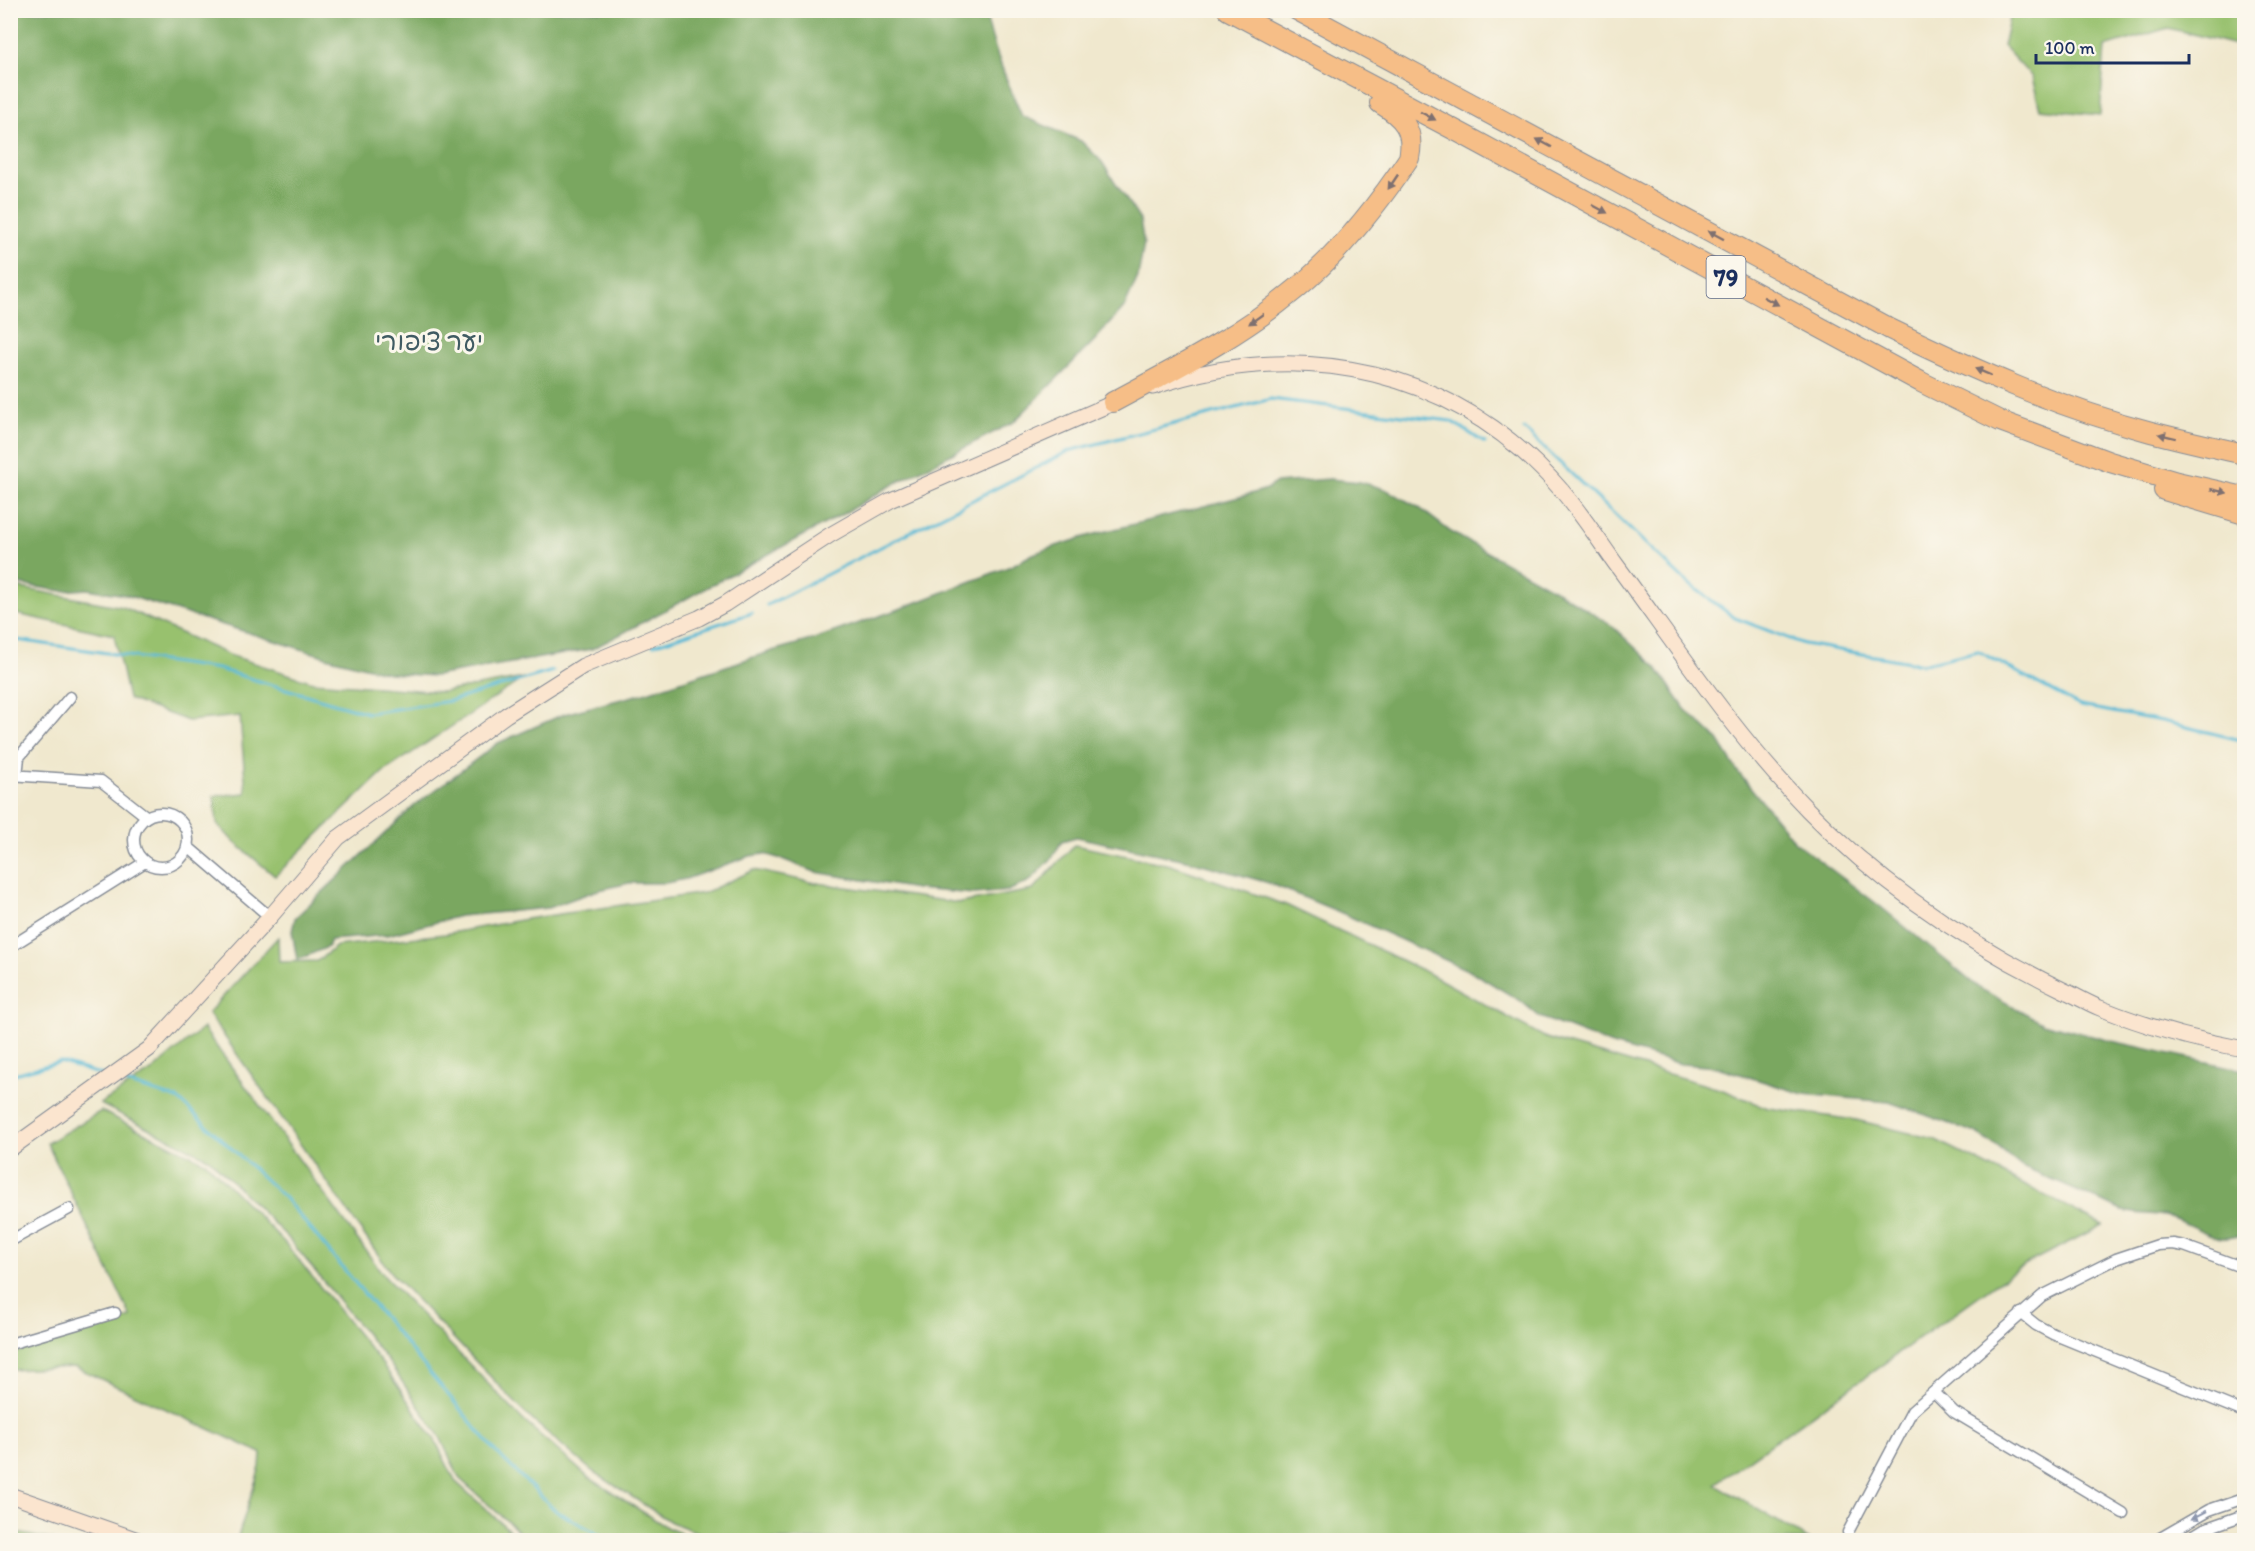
<svg xmlns="http://www.w3.org/2000/svg" width="2255" height="1551" font-family="Itim,'Playpen Sans Hebrew',sans-serif">
	<style>
		.green { fill: #98c16e; stroke: #5a7866; stroke-width: 1.5 }
		.forest { fill: #7aa761; stroke: #4a6b60; stroke-width: 1.5 }
		.lines { fill: none; stroke-linecap: round; stroke-linejoin: round }
		.stream { stroke: #57b9d5; stroke-width: 3 }
		.street-casing { stroke: #868c96; stroke-width: 13 }
		.secondary-casing { stroke: #868c96; stroke-width: 17 }
		.highway-casing { stroke: #868c96; stroke-width: 22 }
		.street { stroke: #fff; stroke-width: 10 }
		.secondary { stroke: #fbe5cf; stroke-width: 15 }
		.highway { stroke: #f6be87; stroke-width: 20 }
		.oneway { fill: #7e6f70 }
		.oneway2 { fill: #8d97ae }
		.labels { text-anchor: middle; dominant-baseline: central; stroke-width: 6; stroke-linejoin: round; paint-order: stroke }
		.shield { fill: #fbf7ec; stroke: #5e6b89; stroke-width: 1.5 }
		.shield-label { font-size: 24px; font-weight: bold; fill: #1b2f5e }
		.park-label { font-size: 26px; fill: #405b63; stroke: #fbf7ec }
	</style>
	<rect width="100%" height="100%" fill="#fbf7ec"/>
	<filter id="ink" filterUnits="userSpaceOnUse"><feTurbulence type="fractalNoise" baseFrequency=".0167" numOctaves="2"/><feDisplacementMap in="SourceGraphic" scale="12" xChannelSelector="R" yChannelSelector="G"/><feConvolveMatrix kernelMatrix="1 2 1 2 8 2 1 2 1" color-interpolation-filters="sRGB"/></filter>
	<filter id="wash" filterUnits="userSpaceOnUse"><feTurbulence type="fractalNoise" baseFrequency=".008" numOctaves="4" result="noise"/><feDisplacementMap in="SourceGraphic" scale="24" xChannelSelector="R" yChannelSelector="G"/><feGaussianBlur stdDeviation="1.35" result="paint"/><feColorMatrix in="noise" values="0 0 0 0 0 0 0 0 0 0 0 0 0 0 0 0 0 1.4 0 .05"/><feComposite in="paint" operator="in"/></filter>
	<g filter="url(#wash)">
		<rect width="100%" height="100%" fill="#f0e8ce"/>
		<path class="green" d="M2011,10L2244,11V45H2236L2168,28L2105,47L2100,115L2040,109L2032,77L2003,46Z
			M10,586L123,607L229,655L313,682L442,692L524,678L382,773L275,876L234,842L217,824L214,796L246,793L240,716L188,721L128,699L114,635L11,613Z
			M1074,845L1171,865L1286,905L1428,973L1546,1038L1723,1090L1768,1108L1856,1120L1934,1139L2103,1225L2018,1268L1715,1484L1809,1540H717L671,1522L592,1471L530,1418L391,1273L208,1013L278,937L279,962L317,961L337,946L445,934L526,919L704,893L754,870L810,882L960,903L1033,890Z
			M203,1028L385,1277L525,1422L588,1477L668,1528L699,1540H528L459,1478L440,1437L388,1361L289,1239L210,1159L100,1104L153,1070Z
			M101,1111L207,1163L285,1243L383,1365L435,1440L455,1481L520,1540H237L260,1467L261,1453L75,1367L11,1370V1354L131,1317L47,1143Z
			M10,1532H11L54,1540H11Z"/>
		<path class="forest" d="M10,11H985C993,48 1007,82 1022,116L1081,141L1102,162L1140,220L1144,244L1138,277L1125,306L1096,339L1014,422L894,484L841,515L623,633L592,649L435,676L389,673L330,658L126,595L87,589L62,591L11,583Z
			M1330,479L1360,482L1385,489L1418,507L1451,532L1560,593L1611,625L1657,668L1685,709L1718,740L1738,772L1795,842L1881,907L1979,988L2043,1023L2107,1040L2244,1070V1235C2237,1236 2228,1239 2221,1238C2203,1234 2187,1222 2169,1217C2154,1213 2139,1215 2123,1211L2022,1167L1995,1145L1976,1133L1889,1102L1803,1094L1717,1067L1681,1064L1612,1045L1540,1017L1522,1002L1474,973L1344,914L1269,883L1191,861L1076,837L1062,841L1052,858L1030,881L1008,891L974,894L916,889L815,872L782,859L764,854L750,856L686,879L666,883H629L595,891L548,908L460,916L388,935L331,940L328,947L297,960L292,931L295,918L414,806L498,743L564,714L641,694L772,651L814,639L902,608L1011,566L1033,554L1053,547L1088,536L1243,496L1267,489L1275,483Z"/>
		<g class="lines">
			<path class="stream" d="M1524,429L1685,581L1735,618L1804,644L1922,664L1978,651L2080,706L2162,721L2244,741
				M767,605L1069,451L1271,399L1451,421L1485,443
				M10,639L218,669L368,713L450,701L553,671
				M653,645L752,613
				M10,1075L60,1062L102,1075
				M117,1080L178,1099L284,1197L494,1450L556,1511L609,1540"/>
		</g>
	</g>
	<g filter="url(#ink)">
		<g class="lines">
			<g class="street-casing">
				<path id="street" d="M10,775L101,781L147,817
					M17,776L19,757L70,697
					M134 840a27 27 0 1 1 54 0a27 27 0 1 1-54 0Z
					M187,846L270,917
					M10,947L145,862
					M10,1241L69,1209
					M2021,1313L2036,1325L2053,1334L2244,1412
					M10,1344L115,1313
					M1934,1392L1954,1412L2123,1513
					M1848,1532L1912,1411L2042,1296L2116,1259L2158,1245L2173,1244L2184,1246L2244,1268
					M2157,1540L2209,1510L2244,1498
					M2186,1540L2204,1529L2244,1515"/>
			</g>
			<g class="secondary-casing">
				<path id="secondary" d="M1153,387C1303,336 1457,369 1562,491C1581,513 1598,539 1615,563C1677,647 1735,735 1808,810C1881,885 1970,945 2063,990C2076,996 2088,1003 2100,1008C2147,1027 2195,1040 2244,1049
					M10,1149L149,1049L270,917L338,838L506,715L583,666L699,618L725,604L830,535L891,500L1122,399
					M10,1495L138,1540"/>
			</g>
			<g class="highway-casing">
				<path id="highway" d="M1228,10L1468,137L1921,382L2000,421L2110,462L2177,482L2244,497
					M1297,10L1890,329C1974,370 2060,408 2151,432C2182,440 2213,447 2244,454
					M1113,402C1176,368 1240,336 1296,289C1341,252 1377,206 1409,158C1415,130 1403,117 1380,103
					M2164,490L2244,514"/>
			</g>
			<use href="#street" class="street"/>
			<use href="#secondary" class="secondary"/>
			<use href="#highway" class="highway"/>
		</g>
		<defs><path id="oneway-solid" d="M-6-.8H1V-3.2L6.5 0L1 3.2V.8H-6Z" transform="scale(1.5)"/></defs>
		<g class="oneway">
			<use href="#oneway-solid" transform="translate(1428 116) rotate(28)"/>
			<use href="#oneway-solid" transform="translate(1544 143) rotate(-152)"/>
			<use href="#oneway-solid" transform="translate(1393 182) rotate(124)"/>
			<use href="#oneway-solid" transform="translate(1600 209) rotate(28)"/>
			<use href="#oneway-solid" transform="translate(1716 235) rotate(-152)"/>
			<use href="#oneway-solid" transform="translate(1771 301) rotate(28)"/>
			<use href="#oneway-solid" transform="translate(1256 319) rotate(145)"/>
			<use href="#oneway-solid" transform="translate(1983 372) rotate(-157)"/>
			<use href="#oneway-solid" transform="translate(2167 436) rotate(-166)"/>
			<use href="#oneway-solid" transform="translate(2219 491) rotate(13)"/>
		</g>
		<use class="oneway2" href="#oneway-solid" transform="translate(2199 1515) rotate(153)"/>
	</g>
	<g class="labels">
		<rect class="shield" x="1706.5" y="256" width="39" height="42" rx="4.5"/>
		<g class="shield-label">
			<text x="1726" y="277">79</text>
		</g>
		<g class="park-label">
			<text x="429" y="341">יער ציפורי</text>
		</g>
	</g>
	<rect width="2255" height="1551" fill="none" stroke="#fbf7ec" stroke-width="36"/>
	<path d="M2036 54v9h153v-9" fill="none" stroke="#1b2f5e" stroke-width="3"/>
	<text x="2045" y="54" font-size="18" fill="#1b2f5e" stroke="#fbf7ec" stroke-width="4.5" paint-order="stroke">100 m</text>
</svg>
